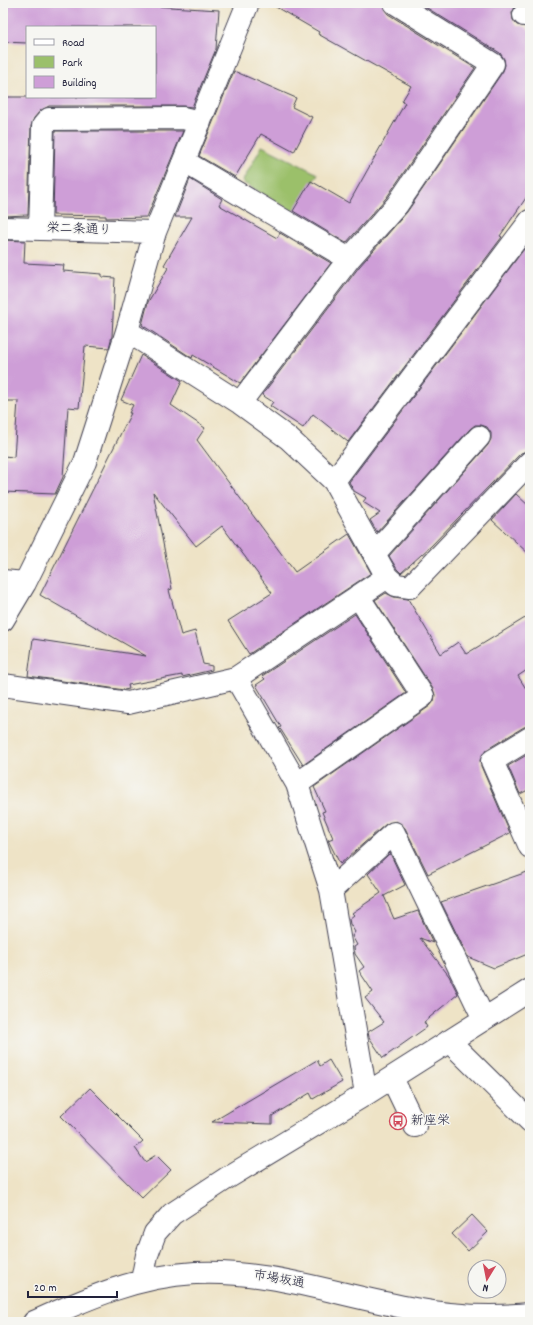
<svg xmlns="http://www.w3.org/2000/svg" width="533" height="1325" font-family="Dekko,'Klee One',sans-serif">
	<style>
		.green { fill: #9bc06b; stroke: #5e7153 }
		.building { fill: #ce9ed7 }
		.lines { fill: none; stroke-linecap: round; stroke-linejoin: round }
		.minor-casing { stroke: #413f50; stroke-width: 24 }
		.minor { stroke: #fff; stroke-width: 22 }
		.labels { text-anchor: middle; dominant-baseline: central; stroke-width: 3; stroke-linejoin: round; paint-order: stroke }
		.street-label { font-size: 13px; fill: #22223b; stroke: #f6f6f2 }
		.poi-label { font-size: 13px; fill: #22223b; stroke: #f6f6f2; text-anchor: start }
	</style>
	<rect width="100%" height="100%" fill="#f6f6f2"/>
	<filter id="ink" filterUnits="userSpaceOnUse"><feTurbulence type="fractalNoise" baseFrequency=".025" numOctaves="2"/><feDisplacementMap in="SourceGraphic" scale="8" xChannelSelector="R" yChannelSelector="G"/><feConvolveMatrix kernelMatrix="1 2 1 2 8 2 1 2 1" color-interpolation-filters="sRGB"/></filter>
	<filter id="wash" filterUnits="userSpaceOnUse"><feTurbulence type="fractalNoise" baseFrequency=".012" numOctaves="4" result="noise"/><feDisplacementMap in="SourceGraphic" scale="16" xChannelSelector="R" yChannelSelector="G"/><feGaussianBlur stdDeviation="0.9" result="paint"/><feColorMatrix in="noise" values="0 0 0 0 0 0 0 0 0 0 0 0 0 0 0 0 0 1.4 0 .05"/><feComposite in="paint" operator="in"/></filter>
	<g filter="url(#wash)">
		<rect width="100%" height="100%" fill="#eee3c6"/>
		<path class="green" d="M262,146L318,174L294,212L242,182Z"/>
		<g id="blocks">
			<path class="building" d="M3,3H105L219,10L216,49L192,107L183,106H49L40,111L34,118L31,126L28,215L3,216V97H155V27H27V43L3,42Z
				M269,3H383L384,9L388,14L475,68L387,197L346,243L293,211L311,181L349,203L405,103L402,101L411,86L318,34L319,32Z
				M419,3H517L512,13L513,20L517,25L526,27L530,31V192L500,236L502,237L348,442L313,414L303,428L270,406L273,402L262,395L359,267L407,212L503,71L505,65L504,59L500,53Z
				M234,71L296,98L292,107L312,117L294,152L261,134L235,177L199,156Z
				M55,131H183L147,217L106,218V216L53,215Z
				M190,179L222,199L219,205L277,238L280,233L331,263L240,383L193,355L192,358L142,325L148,302L168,268L164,265L192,217H175Z
				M3,240L25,241L24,263L64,265L63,271L102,274V277L115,278L112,336L109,348L85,346L79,408L68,407L63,477L55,494L3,492V456L14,457L18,401H3Z
				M524,249L530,253V450L521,453L431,546L401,573L397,569L389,556L488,445L491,439V433L487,427L481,425H475L470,429L377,532L370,520L380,513L363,502L366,498L354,491L349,482Z
				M141,355L182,381L171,405L205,428L197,440L295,572L349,534L371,573L249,654L228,621L272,593L222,526L196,546L153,492L172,589L169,590L181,635L195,631L203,664L212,666V670L182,677V675L128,685L129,689L124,690L28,676L33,639L146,656L40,595L131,413H129L133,405L121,400Z
				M516,494L530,507V555L492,520Z
				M386,593L394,597L408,599L441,654L458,642L466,654L530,615V668L518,676L530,695V726L524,727L486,750L480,760L481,766L510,833L428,874L405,828L396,821L386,824L340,864L328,840L333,838L322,812L325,811L314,787L430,706L434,701L435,695L433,689L375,600Z
				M355,614L406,693L303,765L281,730L279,728L281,727L256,685L265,679L262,676Z
				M530,753V789L520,794L508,766Z
				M390,853L405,885L384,896L394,919L418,911L433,943L420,938L449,976L458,994L424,1022L427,1027L383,1058L369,1037L368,1032L384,1022L365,998L373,992L359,971L364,967L355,954L354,947L357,945L352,936L355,932L350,924L349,919L354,915L352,913L381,893L368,874Z
				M530,871V953L494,968L468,957L441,902Z
				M317,1060L320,1066L329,1060L342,1082L313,1099L310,1093L272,1116V1124L212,1122Z
				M90,1088L143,1141L135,1148L145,1162L156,1155L171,1170L142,1198L61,1116Z
				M472,1215L488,1232L468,1251L452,1234Z"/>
		</g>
	</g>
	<g filter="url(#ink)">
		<use href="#blocks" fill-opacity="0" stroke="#413f50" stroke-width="1"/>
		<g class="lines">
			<g class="minor-casing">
				<path id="minor" d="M524,15L530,7
					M185,162L349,259
					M3,228L155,232
					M40,229L43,126L49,119L183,118L200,122
					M240,403L349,259L397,205L493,64L395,3
					M334,481L530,221
					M375,553L479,437
					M387,577L396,585L410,587L530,462
					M3,581L25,583
					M3,620L25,583L85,462L127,331L155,232L248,3
					M236,678L297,784L331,890L366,1094
					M3,685L128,703L236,678L387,577L334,481L288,438L240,403L127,331
					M530,738L492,761L530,847
					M297,784L423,696L358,596
					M331,890L394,833L484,1019
					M449,1041L530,1121
					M392,1078L415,1126
					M142,1280L147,1255L155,1233L172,1214L227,1178L366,1094L530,990
					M34,1322C86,1299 137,1276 195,1273C271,1269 342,1297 415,1309C453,1316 492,1318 530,1314"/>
			</g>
			<use href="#minor" class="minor"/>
		</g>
	</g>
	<defs>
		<g id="bus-ring" transform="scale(0.9)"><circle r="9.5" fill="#f6f6f2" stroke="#d1495b" stroke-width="1.5"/><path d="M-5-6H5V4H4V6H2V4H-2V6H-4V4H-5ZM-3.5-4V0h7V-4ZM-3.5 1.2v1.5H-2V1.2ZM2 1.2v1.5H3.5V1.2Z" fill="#d1495b"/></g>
	</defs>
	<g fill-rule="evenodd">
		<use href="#bus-ring" x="398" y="1121"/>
	</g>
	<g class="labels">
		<g class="street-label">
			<text transform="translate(79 230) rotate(2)">栄二条通り</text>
			<text transform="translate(279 1280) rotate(10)">市場坂通</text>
		</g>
		<g class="poi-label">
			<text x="411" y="1121">新座栄</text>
		</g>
	</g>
	<rect width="533" height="1325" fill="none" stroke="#f6f6f2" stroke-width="16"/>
	<rect x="26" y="26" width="130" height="72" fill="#f6f6f2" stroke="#a1a1a9"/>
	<rect x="34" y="39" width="20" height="6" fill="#ffffff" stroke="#a1a1a9"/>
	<text x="62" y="46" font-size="12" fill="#22223b">Road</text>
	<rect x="34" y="56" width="20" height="12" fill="#9bc06b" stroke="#a1a1a9"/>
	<text x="62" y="66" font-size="12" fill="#22223b">Park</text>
	<rect x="34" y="76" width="20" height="12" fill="#ce9ed7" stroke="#a1a1a9"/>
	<text x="62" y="86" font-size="12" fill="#22223b">Building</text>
	<g transform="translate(487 1279) rotate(190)"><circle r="19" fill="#f6f6f2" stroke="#a1a1a9"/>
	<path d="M0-3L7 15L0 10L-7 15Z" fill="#d1495b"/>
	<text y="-6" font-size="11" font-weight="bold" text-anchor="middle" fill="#22223b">N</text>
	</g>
	<path d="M28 1291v6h89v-6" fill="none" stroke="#22223b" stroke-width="2"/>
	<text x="34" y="1291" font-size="12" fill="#22223b" stroke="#f6f6f2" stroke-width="3" paint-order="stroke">20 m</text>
</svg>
